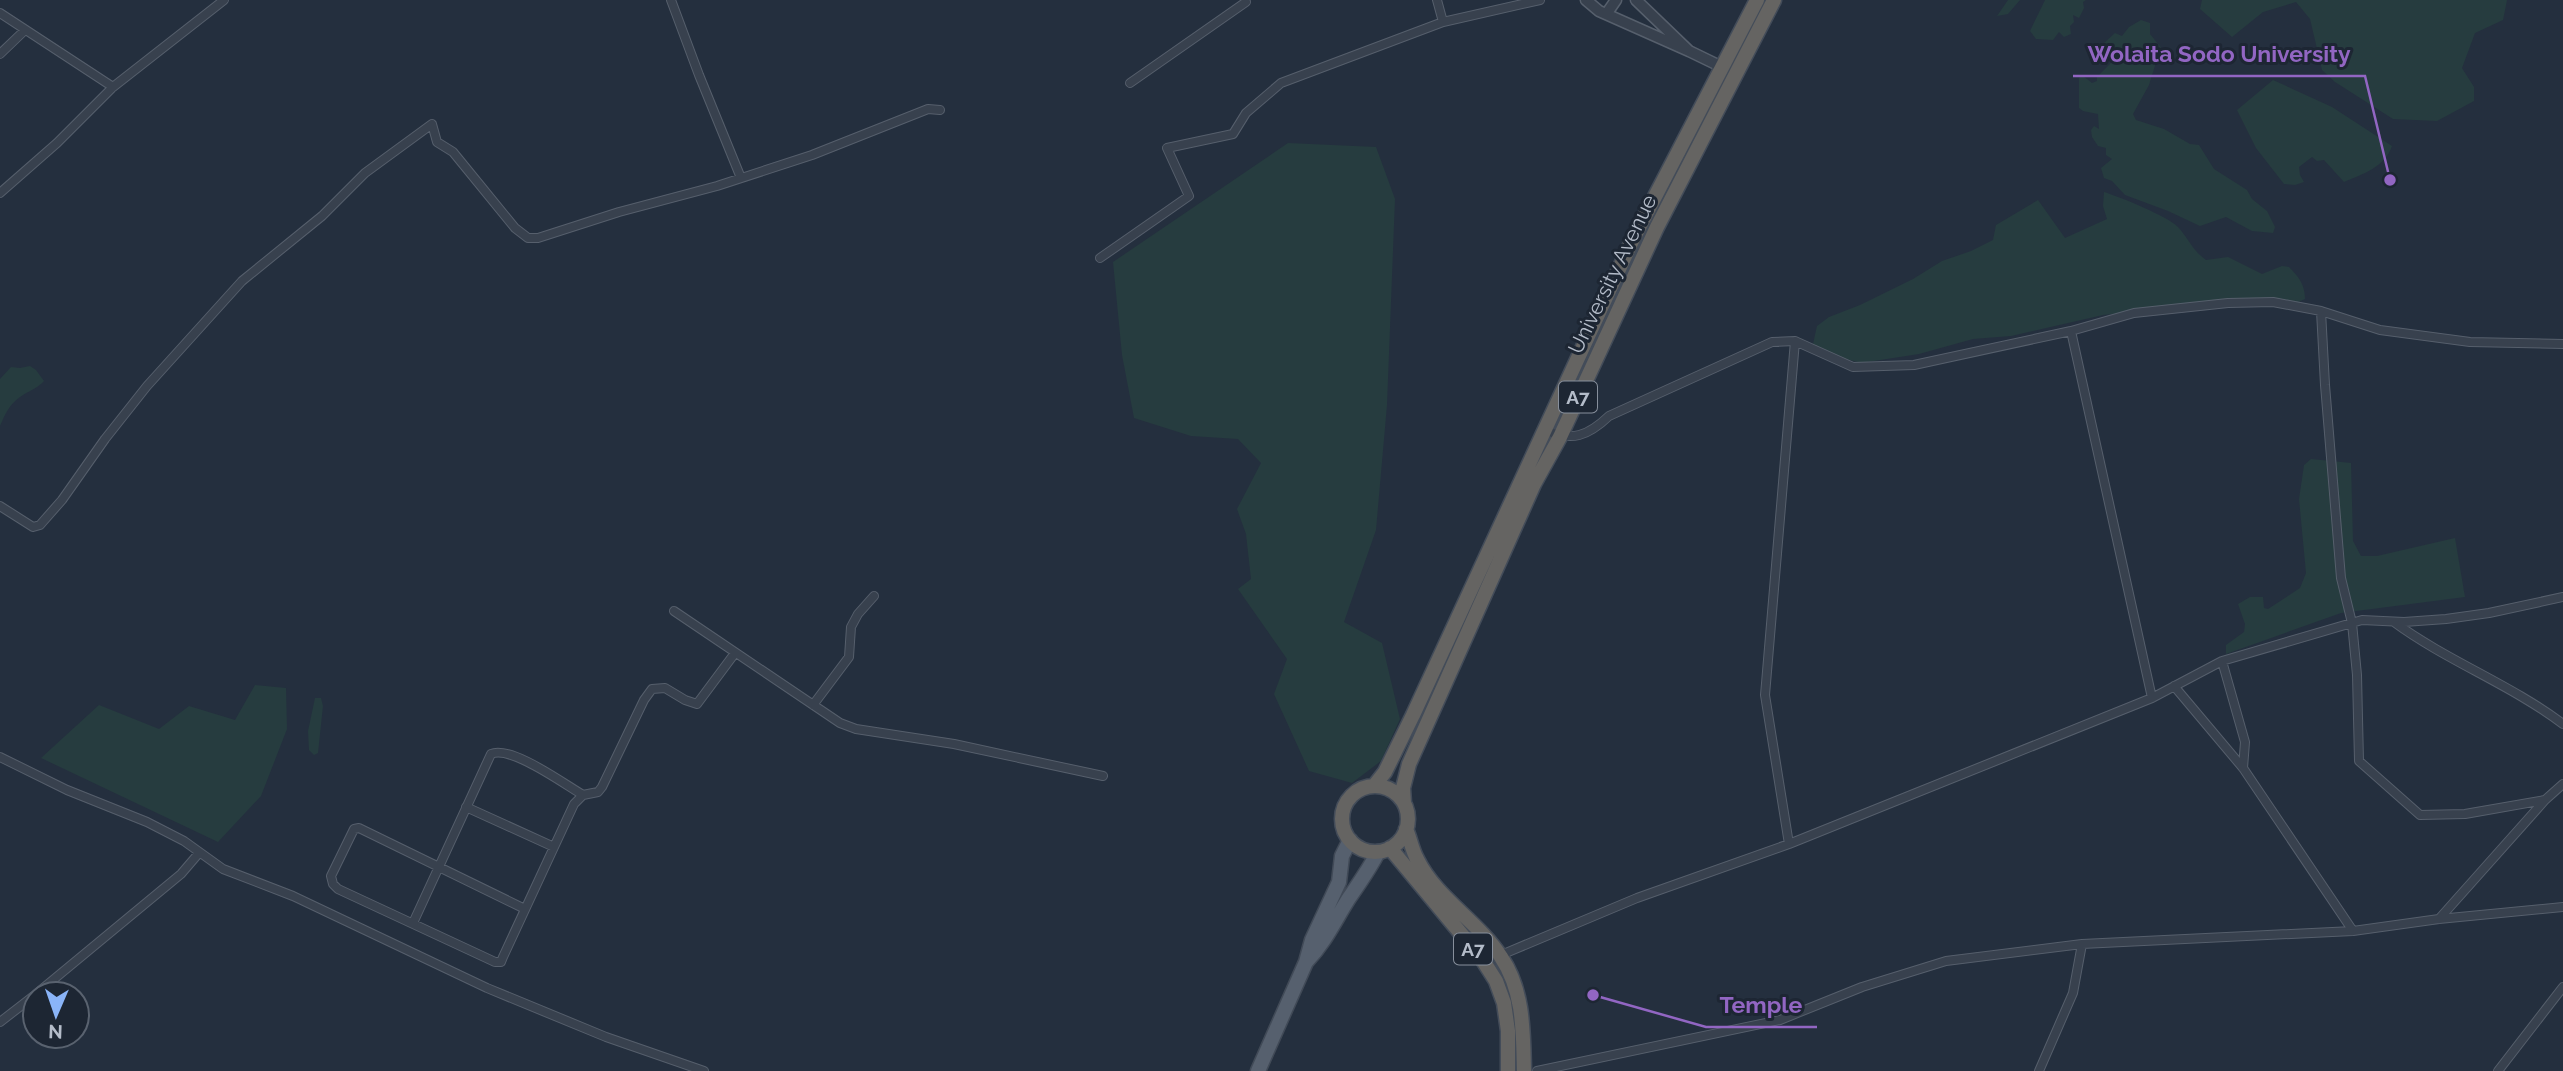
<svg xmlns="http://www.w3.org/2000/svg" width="2563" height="1071" font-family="Raleway,sans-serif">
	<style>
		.green { fill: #263c3f }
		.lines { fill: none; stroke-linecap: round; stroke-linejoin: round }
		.minor-casing { stroke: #565f6c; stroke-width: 10 }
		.tertiary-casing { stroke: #565f6c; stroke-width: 13 }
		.primary-casing { stroke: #414a57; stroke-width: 17 }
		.trunk-casing { stroke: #434c59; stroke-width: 17 }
		.minor { stroke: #38414e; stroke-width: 8 }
		.tertiary { stroke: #38414e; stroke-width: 10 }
		.primary { stroke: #56606e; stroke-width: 14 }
		.trunk { stroke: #656462; stroke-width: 14 }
		.labels { text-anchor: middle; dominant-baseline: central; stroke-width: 6; stroke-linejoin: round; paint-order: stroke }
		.shield { fill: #1d2633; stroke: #878f9c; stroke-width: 2 }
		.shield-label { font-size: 19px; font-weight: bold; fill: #b4bcc9 }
		.street-label { font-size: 21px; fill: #b4bcc9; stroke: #1d2633 }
		.leader { fill: none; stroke: #9266c3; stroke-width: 2.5 }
		.callout-dot { fill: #9266c3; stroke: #1d2633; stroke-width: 2.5 }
		.callout-label { font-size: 23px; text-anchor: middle; font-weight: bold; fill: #9266c3; stroke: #1d2633; stroke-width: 6; stroke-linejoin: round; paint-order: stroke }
	</style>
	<rect width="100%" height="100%" fill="#242f3e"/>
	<path class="green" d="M2008,0H2020L2008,14L1997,16Z
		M2045,0H2086L2083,2L2084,8L2079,18L2073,15L2074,22L2070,26L2071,34L2064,37L2059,32L2053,40L2036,39L2030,31Z
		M2202,0H2507L2503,20L2475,33L2462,68L2474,87V101L2437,121L2393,119L2335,82L2322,70L2310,19L2296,2L2263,12L2232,37L2200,9Z
		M2141,20L2150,23V34L2163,50L2158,56L2149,85L2133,114L2136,120L2164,129L2190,144L2199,145L2214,169L2247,190L2252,199L2267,211L2275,227L2273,233L2252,231L2226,217L2200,226L2168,211L2125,195L2112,181L2104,178L2101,168L2112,159L2106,155V148L2098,146L2092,137L2091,130L2094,126L2099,129L2098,114L2083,111L2079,108V78L2082,75L2092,83L2097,81V77L2117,57L2104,43L2115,33L2122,36L2129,27Z
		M2273,80L2332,107L2392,146C2385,167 2363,174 2344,182L2324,160L2317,161L2312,157L2299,167L2300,175L2304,182L2295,185L2284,184L2256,148L2237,110Z
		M1288,143L1376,147L1395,199L1387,405L1376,530L1344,622L1382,643L1400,719L1381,761L1352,783L1309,771L1274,694L1287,659L1238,589L1251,579L1246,534L1237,509L1261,463L1238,439L1191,436L1134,418L1122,355L1113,262Z
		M2104,192C2120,197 2167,216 2178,227C2188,238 2193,251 2206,260L2228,257L2262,274L2282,266L2289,267C2299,277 2305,285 2305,299C2291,306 2285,305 2271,298L2266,301L2191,306L2103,315L2011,336L1973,339L1919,354L1861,363L1839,357L1813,344L1817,326L1829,317L1860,305L1913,279L1942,261L1971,251L1993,240L1996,225L2038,200L2065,238L2107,219L2103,206Z
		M30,366L36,370L44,381C37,389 28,391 20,397C9,405 5,414 0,426V379L11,367L20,368Z
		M2311,459L2351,463L2353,541L2361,556H2377L2455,538L2465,597L2341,613L2226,654V645L2244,632L2245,624L2238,604L2250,597H2263L2264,608L2268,609L2300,588L2306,573L2299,499L2304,465Z
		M255,685L286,688L287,729L261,796L218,842L41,758L99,705L159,729L189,706L235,720Z
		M315,698H321L323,706L318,753L314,755L309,750L308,731Z"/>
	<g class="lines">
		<g class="minor-casing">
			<path id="minor" d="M671,0L699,75L741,178
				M1437,0L1443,22
				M0,13L113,87
				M0,54L25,30
				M1130,83L1246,2
				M0,193L57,143L113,87L224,0
				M1100,258L1189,196L1167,148L1233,134L1246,113L1281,83L1443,22L1540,0
				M2321,311L2325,385L2341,578L2352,623L2357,675L2359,761L2420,815L2465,814L2545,800
				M2071,331L2152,698
				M1545,430C1572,442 1588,436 1609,416L1772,342L1795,341L1853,367L1914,365L2071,331L2134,313L2228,303L2273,302L2321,311L2380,330L2470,342L2563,344
				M0,506L33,527L40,525L62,500L105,439L147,386L242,281L322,216L365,173L432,124L437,142L453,152L515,228L528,238H538L619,212L717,186L812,155L928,109L940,110
				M674,611L840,723L856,729L954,744L1103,776
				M2394,622C2447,661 2510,684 2563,724
				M2222,661L2245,742L2243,768
				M2174,686L2243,768L2353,931
				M813,705L849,657L851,627L858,614L874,596
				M0,757L67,790L147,822L184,841L223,869L293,896L487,988L606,1037L704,1071
				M466,807L554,847
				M1789,844L1765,695L1795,341
				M525,909L359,828L354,829L331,876L333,884L338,889L495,962H501L503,957L574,804L583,795L598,792L602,787L644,700L652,689L665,688L685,700L697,704L735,653
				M2439,919L2545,800L2563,784
				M413,923L491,754C511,745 564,784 583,795
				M1501,955L1637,898L1789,844L2152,698L2222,661L2362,620L2404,622L2446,619L2489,613L2563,597
				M36,994L181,874L199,853
				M0,1022L35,995
				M1537,1071L1780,1020L1862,987L1946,961L2082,944L2353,931L2439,919L2563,907
				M2039,1071L2073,993L2082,944
				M2498,1071L2563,987"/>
		</g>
		<g class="tertiary-casing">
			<path id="tertiary" d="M1586,0L1599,11L1689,51
				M1636,0L1689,51L1722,67
				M1607,13L1616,0"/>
		</g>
		<g class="primary-casing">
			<path id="primary" d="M1307,961C1325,942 1335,920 1349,898C1360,882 1370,868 1378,852
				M1258,1071L1306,962L1312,940L1339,882L1342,856L1350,840"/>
		</g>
		<g class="trunk-casing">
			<path id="trunk" d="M1374,786L1385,772L1413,715L1632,241L1757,0
				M1342 819a33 33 0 1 1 66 0a33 33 0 1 1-66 0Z
				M1404,803L1403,788L1409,764L1534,484L1560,437L1657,227L1774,0
				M1406,829C1410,838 1412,850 1417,859C1436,898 1478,921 1501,957C1524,991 1523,1032 1524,1071
				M1390,848L1482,959L1496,981L1504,1003L1508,1031V1071"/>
		</g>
		<use href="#minor" class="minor"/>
		<use href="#tertiary" class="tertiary"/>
		<use href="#primary" class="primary"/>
		<use href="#trunk" class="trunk"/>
	</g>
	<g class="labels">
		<g class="shield">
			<rect x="1559" y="381.5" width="38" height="31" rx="5"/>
			<rect x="1454" y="933.5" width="38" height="31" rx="5"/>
		</g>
		<g class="shield-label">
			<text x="1578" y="397">A7</text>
			<text x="1473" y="949">A7</text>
		</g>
		<g class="street-label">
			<text transform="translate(1612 274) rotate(-64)">University Avenue</text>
		</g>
	</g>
	<path class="leader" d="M2390 180L2365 76H2073M1593 995L1706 1027H1817"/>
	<g class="callout-dot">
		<circle cx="2390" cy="180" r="7"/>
		<circle cx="1593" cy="995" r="7"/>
	</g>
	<g class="callout-label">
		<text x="2219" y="62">Wolaita Sodo University</text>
		<text x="1761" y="1013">Temple</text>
	</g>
	<g transform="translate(56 1015) rotate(182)"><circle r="33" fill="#1d2633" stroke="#59626f" stroke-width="2"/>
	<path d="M0-5L12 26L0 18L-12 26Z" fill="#8ab4f8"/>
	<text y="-10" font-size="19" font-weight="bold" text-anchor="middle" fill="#b4bcc9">N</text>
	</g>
</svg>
